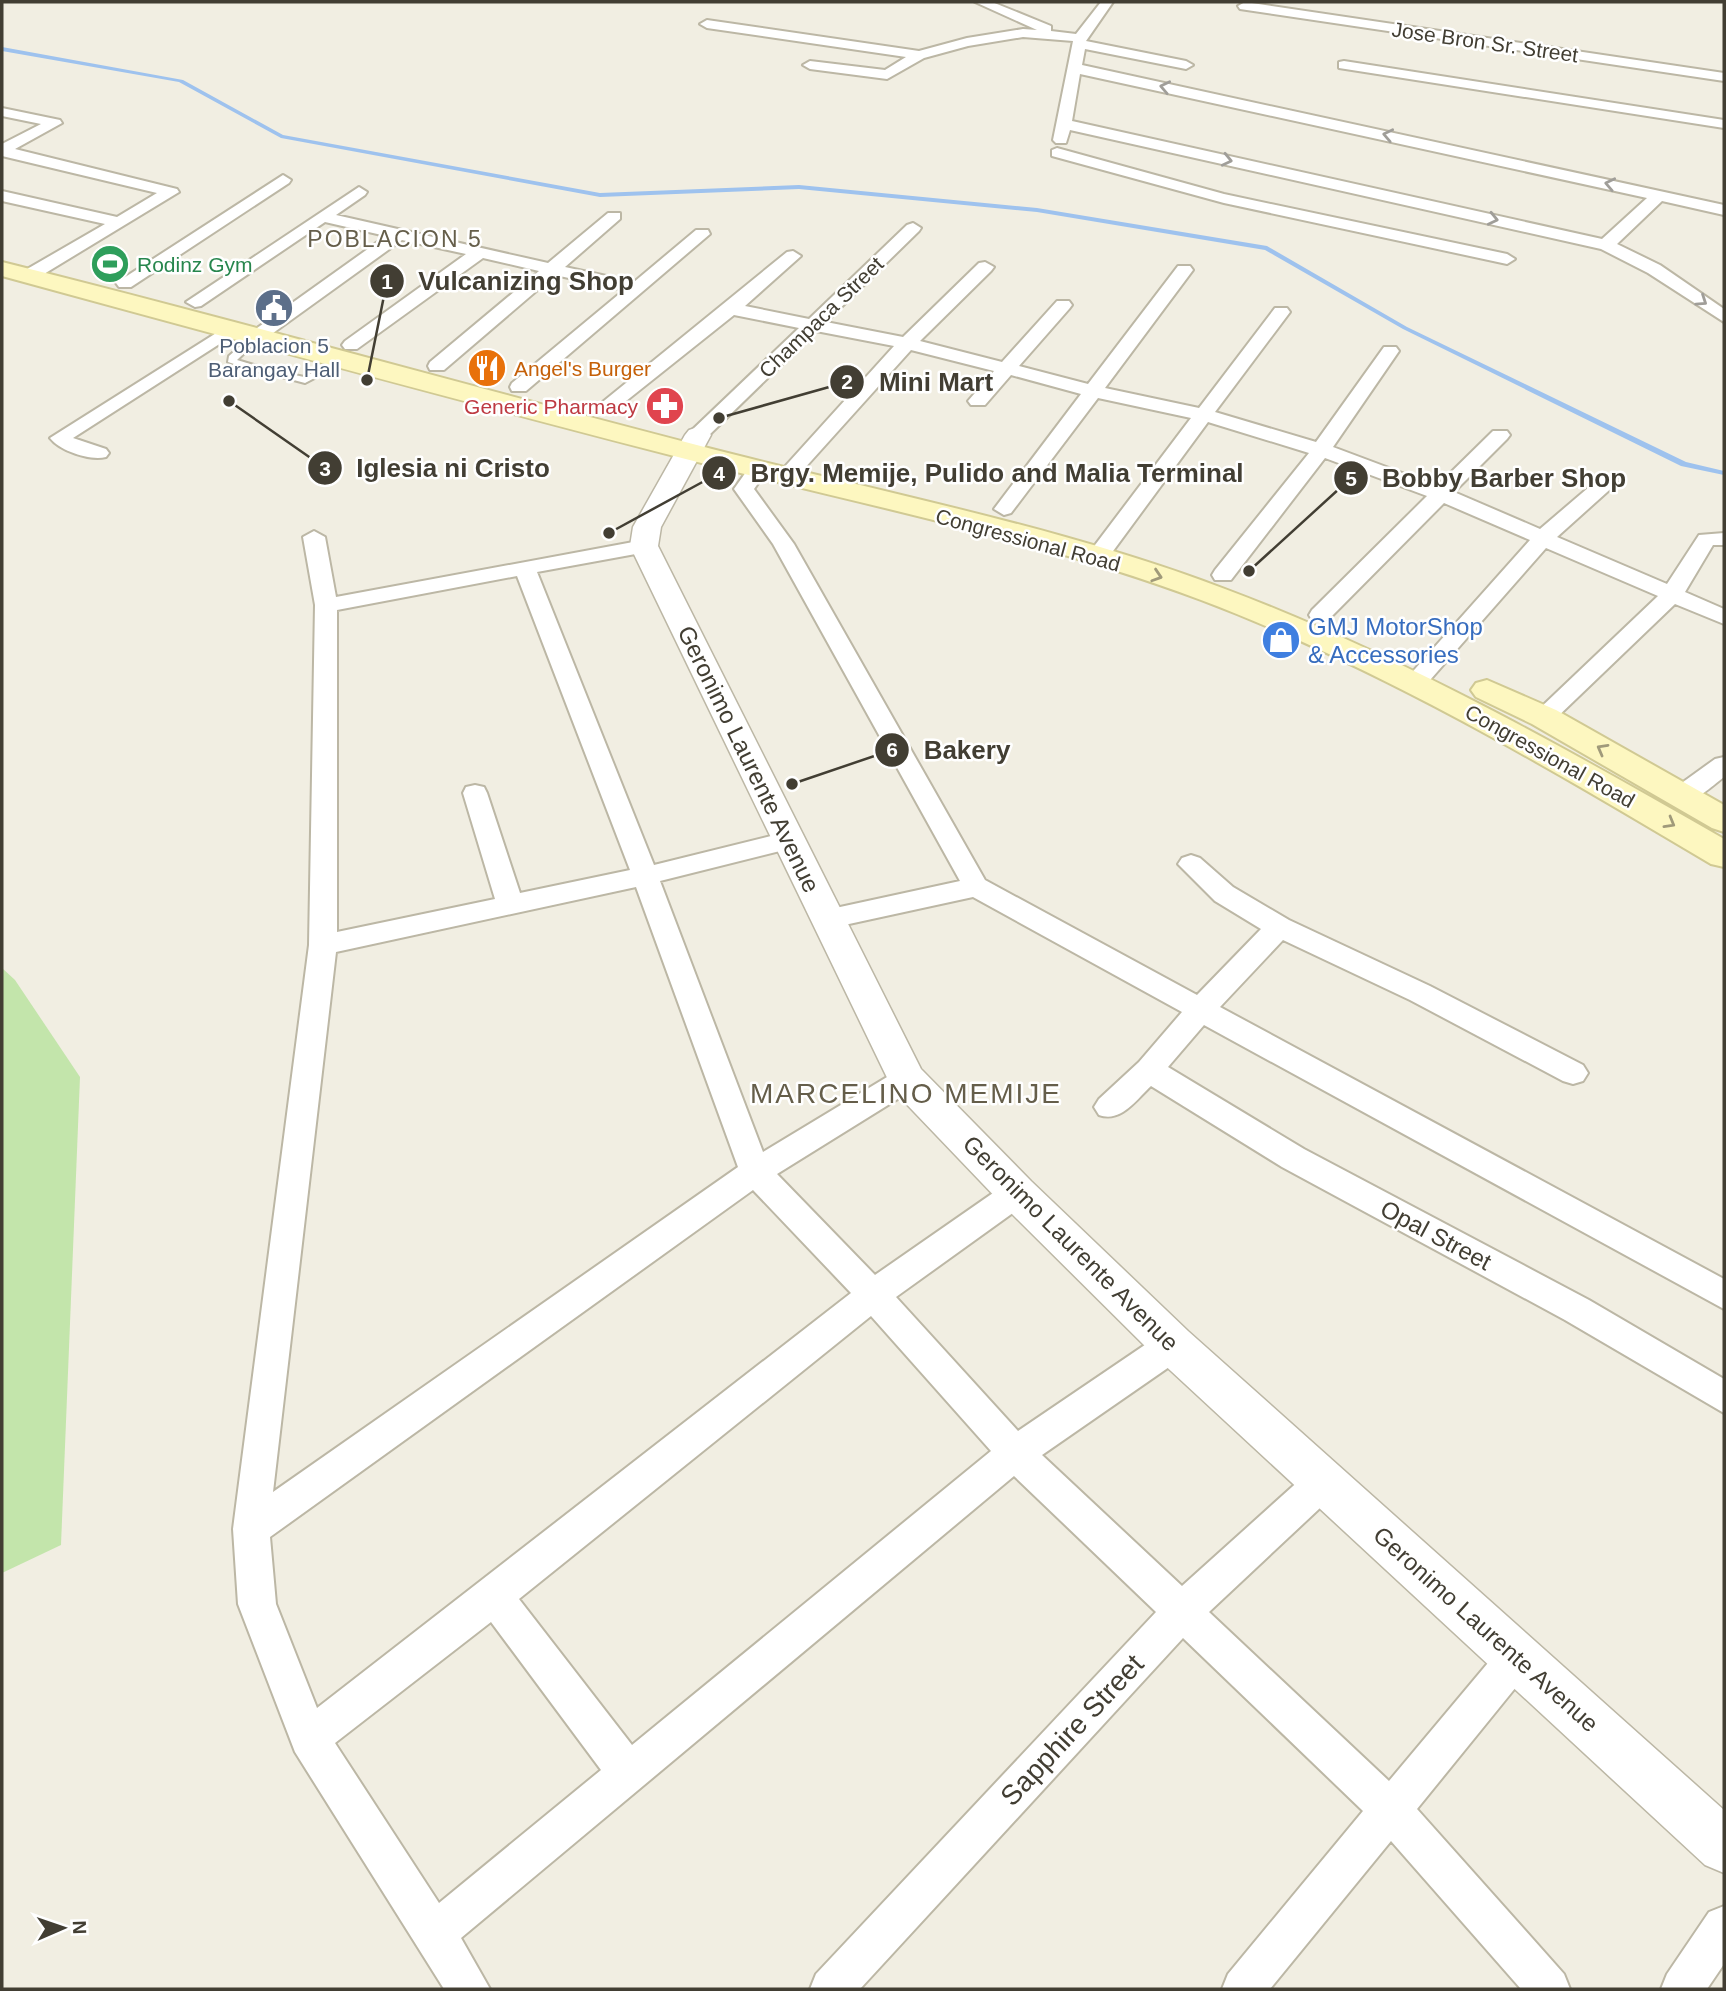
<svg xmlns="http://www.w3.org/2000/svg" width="1726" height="1991" font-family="Helvetica,sans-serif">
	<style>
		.green { fill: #c3e5ab }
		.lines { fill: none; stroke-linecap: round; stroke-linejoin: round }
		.stream { fill: #9ec2ee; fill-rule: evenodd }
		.service-casing { stroke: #bcb7a5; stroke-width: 4 }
		.minor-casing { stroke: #bcb7a5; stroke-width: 4 }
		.tertiary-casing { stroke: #bcb7a5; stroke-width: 3 }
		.secondary-casing { stroke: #d0c993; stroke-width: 4 }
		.service { fill: #fff; fill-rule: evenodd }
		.minor { fill: #fff; fill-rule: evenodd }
		.tertiary { fill: #fff; fill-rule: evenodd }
		.secondary { fill: #fdf7c0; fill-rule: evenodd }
		.oneway { stroke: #a09e99 }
		.oneway2 { stroke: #a09a7a }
		.labels { text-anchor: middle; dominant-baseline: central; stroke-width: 5; stroke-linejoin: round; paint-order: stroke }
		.far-street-label { font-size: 21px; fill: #423e33; stroke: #fff }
		.far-leisure-label { font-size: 21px; fill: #27864d; stroke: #fff; text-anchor: start }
		.far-service-label { font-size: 21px; fill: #4e5e75; stroke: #fff }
		.far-food-label { font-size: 21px; fill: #c56008; stroke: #fff; text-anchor: start }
		.far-health-label { font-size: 21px; fill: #be3a42; stroke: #fff; text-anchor: end }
		.far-quarter-label { font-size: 23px; letter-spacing: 2px; fill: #655e4a; stroke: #fff }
		.shop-label { font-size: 24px; fill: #366cbe; stroke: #fff; text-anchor: start }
		.street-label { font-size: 24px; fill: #423e33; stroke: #fff }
		.quarter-label { font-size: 28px; letter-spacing: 2px; fill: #655e4a; stroke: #fff }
		.near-street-label { font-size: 28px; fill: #423e33; stroke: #fff }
		.leader { fill: none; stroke: #423e33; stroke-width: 2.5 }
		.callout-dot { fill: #423e33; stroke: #fff; stroke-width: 2.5 }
		.mark-label { font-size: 21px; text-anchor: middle; font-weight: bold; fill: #fff }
		.callout-label { font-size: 26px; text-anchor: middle; font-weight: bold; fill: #423e33; stroke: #fff; stroke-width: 5; stroke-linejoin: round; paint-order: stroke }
	</style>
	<rect width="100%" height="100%" fill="#f1eee2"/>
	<path class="green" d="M2,968L15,980L80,1077L61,1545L2,1573Z"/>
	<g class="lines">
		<path class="stream" d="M2,47L183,80L283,135L600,193L799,185L1037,208L1267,246L1407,327L1686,462L1724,471V475L1681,466L1403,329L1265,250L1037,212L799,189L600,197L281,138L179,82L2,51Z"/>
		<g class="service-casing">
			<path id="service" d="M253,335L261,337L237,360L264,368V372H258L228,362L229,356Z
				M342,357L345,358V362L305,383L271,374L276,371L304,377Z"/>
		</g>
		<g class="minor-casing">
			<path id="minor" d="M975,2H992L1051,26V31L1076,34L1101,2H1113L1086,41L1186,61L1193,65L1186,69L1085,49L1082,65L1724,205V215L1662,201L1617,244L1660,265L1724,309V322L1648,273L1601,249L1070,130L1066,143H1056L1053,140L1073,41L1023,37L968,46L924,58L887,79L810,69L803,65L810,61L885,70L906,57L707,28L700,24L707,20L919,51L967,38L1023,29L1037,30ZM1080,74L1647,198L1602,239L1072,121Z
				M1245,2L1724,73V81L1240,9L1238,6Z
				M1344,61L1724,120V128L1339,68V62Z
				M2,108L60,120L62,123L15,149L177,189L179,192L34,280H22L19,276L22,272L105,224L2,201V191L117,217L157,193L2,156V144L41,124L2,116Z
				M1057,148L1224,194L1507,254L1515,259L1507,264L1224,203L1052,156V150Z
				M283,175L291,180L289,183L131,287H119L116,283Z
				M359,187L367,192L365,195L336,215L548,263L608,213H620V219L565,267L634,282L696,230H708L710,234L526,391H512L510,387L512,383L624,290L555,275L444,370H430L428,366L430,362L539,271L483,258L357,349H345L342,345L345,341L466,254L402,240L262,341H250L247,337L250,333L386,236L325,222L201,306L195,307L186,302Z
				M913,223L921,228L919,231L826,322L903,337L979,263L985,262L994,267L991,271L920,341L1002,362L1057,301H1069L1072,305L1069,309L1019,366L1088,384L1178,266H1190L1193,270L1190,274L1105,388L1199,408L1275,308H1287L1290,312L1215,412L1316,442L1384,347H1396L1399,351L1333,447L1437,486L1493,431H1507L1510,435L1507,439L1454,492L1540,529L1602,476H1616L1619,480L1616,484L1557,537L1667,584L1699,535L1724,533V545H1713L1685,592L1724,609V624L1675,604L1552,722H1536L1532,717L1536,712L1658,596L1546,548L1423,688H1407L1403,683L1407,678L1530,540L1444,503L1328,620H1312L1309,615L1312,610L1427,496L1325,458L1231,580H1215L1212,575L1215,570L1309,453L1208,422L1105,562L1097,563L1086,557L1191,418L1098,398L1011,513L1004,515L994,509L1081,394L1011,375L985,405H971L968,401L994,371L911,350L794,480L787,482L777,476L780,472L894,346L816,331L705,439H691L688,435L691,431L799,328L734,315L611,413H597L594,409L787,252L793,251L801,256L745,306L809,319L907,225Z
				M229,325L235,326L238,330L235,334L73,438L106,449L109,453L106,457C90,461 60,451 50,438Z
				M758,463L768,469L754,489L794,544L985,880L1197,995L1261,929L1215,901L1178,864L1182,858L1191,855L1200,858L1233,887L1289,920L1430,986L1583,1065L1588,1073L1583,1081L1573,1084L1563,1081L1410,1000L1283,940L1220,1007L1724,1279V1309L1204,1025L1168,1067L1304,1149L1589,1300L1724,1379V1413L1565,1320L1282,1167L1151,1086C1136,1100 1121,1123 1099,1115L1094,1107L1099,1099L1139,1062L1182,1012L973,897L826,929L817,926L813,919L817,912L960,881L773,544L734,489L751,465Z
				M314,531L325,537L336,597L644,540L652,541L655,546L652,551L537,572L654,865L791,831L800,834L804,840L800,846L660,881L763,1152L897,1071L907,1067L917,1071L922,1079L917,1087L777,1174L875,1275L1006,1184L1017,1180L1028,1184L1032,1193L1028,1202L896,1297L1018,1431L1161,1334L1173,1330L1185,1334L1190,1345L1185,1356L1042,1455L1182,1586L1312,1469L1324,1464L1336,1469L1342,1481L1336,1493L1209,1612L1389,1781L1503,1645L1516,1639L1529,1645L1535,1658L1529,1671L1417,1809L1564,1974L1570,1989H1521L1391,1841L1270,1989H1222L1228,1974L1363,1811L1183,1638L860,1989H810L816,1974L1156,1612L1014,1476L461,1938L490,1989H444L295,1752L238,1604L233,1529L309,945L315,605L303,537ZM517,576L630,870L520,893L487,793L484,787L475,785L466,787L463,793L495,899L337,932V610ZM636,887L738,1167L273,1492L336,952ZM753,1190L851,1293L317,1708L276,1604L270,1537ZM871,1316L991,1451L632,1745L519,1599ZM491,1622L601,1770L439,1903L335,1743Z
				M1724,757V777C1709,788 1692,807 1672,802L1669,796L1672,790L1715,759Z
				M1724,1906V1964L1707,1989H1661L1667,1974L1709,1912Z"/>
		</g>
		<g class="tertiary-casing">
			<path id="tertiary" d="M698,427L707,430L711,435L661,527L658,546L921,1069L1031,1181L1188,1331L1724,1810V1873L1705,1865L1158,1359L1003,1205L893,1090L630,546L633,527L685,435L689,430Z"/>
		</g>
		<g class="secondary-casing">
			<path id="secondary" d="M2,262C239,321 475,388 712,449C883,493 1059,526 1225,589C1400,655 1562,746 1724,839V867L1711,864C1546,766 1381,668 1201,600C1044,541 878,508 717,467C478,406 240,341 2,276Z
				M1487,680L1556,710L1724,805V832L1712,828L1532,724L1476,697L1471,690L1476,683Z"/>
		</g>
		<use href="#service" class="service"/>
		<use href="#minor" class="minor"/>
		<use href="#tertiary" class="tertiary"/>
		<use href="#secondary" class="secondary"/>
	</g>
	<defs><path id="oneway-chevron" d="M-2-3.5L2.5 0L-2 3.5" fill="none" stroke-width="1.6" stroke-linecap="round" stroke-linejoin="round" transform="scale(1.75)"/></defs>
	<g class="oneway">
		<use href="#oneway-chevron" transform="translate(1165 87) rotate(-168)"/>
		<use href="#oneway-chevron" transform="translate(1388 135) rotate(-168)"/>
		<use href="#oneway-chevron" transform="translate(1227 160) rotate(13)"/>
		<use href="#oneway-chevron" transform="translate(1610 184) rotate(-168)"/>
		<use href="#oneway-chevron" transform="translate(1493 219) rotate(13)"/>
		<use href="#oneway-chevron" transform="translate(1702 301) rotate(34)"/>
	</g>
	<g class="oneway2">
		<use href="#oneway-chevron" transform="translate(1157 576) rotate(18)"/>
		<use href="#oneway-chevron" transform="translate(1602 749) rotate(-151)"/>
		<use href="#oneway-chevron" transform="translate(1670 823) rotate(30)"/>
	</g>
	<defs>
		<g id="stadium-disc" transform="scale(2.0125)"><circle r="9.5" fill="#2e9e5b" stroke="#fff"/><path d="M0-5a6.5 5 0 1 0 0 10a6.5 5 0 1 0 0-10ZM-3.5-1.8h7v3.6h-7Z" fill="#fff"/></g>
		<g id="civic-disc" transform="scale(2.0125)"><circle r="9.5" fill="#5c6f8a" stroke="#fff"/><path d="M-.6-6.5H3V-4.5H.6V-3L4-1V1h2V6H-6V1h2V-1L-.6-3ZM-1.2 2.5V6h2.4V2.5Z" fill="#fff"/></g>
		<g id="restaurant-disc" transform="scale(2.0125)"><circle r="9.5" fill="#e8710a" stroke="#fff"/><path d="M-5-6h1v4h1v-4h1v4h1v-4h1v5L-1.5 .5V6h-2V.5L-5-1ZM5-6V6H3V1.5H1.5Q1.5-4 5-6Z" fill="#fff"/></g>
		<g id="pharmacy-disc" transform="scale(2.0125)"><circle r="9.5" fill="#e0444e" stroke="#fff"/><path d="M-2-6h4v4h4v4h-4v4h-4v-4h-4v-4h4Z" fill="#fff"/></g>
		<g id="shop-disc" transform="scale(2.0125)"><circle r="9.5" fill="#3f7fe0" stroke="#fff"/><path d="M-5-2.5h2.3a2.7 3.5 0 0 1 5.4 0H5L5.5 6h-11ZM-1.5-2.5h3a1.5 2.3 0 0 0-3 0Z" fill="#fff"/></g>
	</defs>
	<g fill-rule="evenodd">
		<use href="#stadium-disc" x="110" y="264"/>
		<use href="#civic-disc" x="274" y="308"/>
		<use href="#restaurant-disc" x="487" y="368"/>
		<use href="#pharmacy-disc" x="665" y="406"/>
		<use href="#shop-disc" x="1281" y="640"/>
	</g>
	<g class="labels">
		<g class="far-street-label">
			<text transform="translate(1485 42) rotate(8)">Jose Bron Sr. Street</text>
			<text transform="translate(821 317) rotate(-44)">Champaca Street</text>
			<text transform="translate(1028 540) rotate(15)">Congressional Road</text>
			<text transform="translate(1550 756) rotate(29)">Congressional Road</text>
		</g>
		<g class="far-leisure-label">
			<text x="137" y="264">Rodinz Gym</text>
		</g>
		<g class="far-service-label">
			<text x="274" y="345">Poblacion 5<tspan x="274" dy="24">Barangay Hall</tspan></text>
		</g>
		<g class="far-food-label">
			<text x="514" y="368">Angel's Burger</text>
		</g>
		<g class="far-health-label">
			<text x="638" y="406">Generic Pharmacy</text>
		</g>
		<g class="far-quarter-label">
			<text x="395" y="239">POBLACION 5</text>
		</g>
		<g class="shop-label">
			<text x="1308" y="626">GMJ MotorShop<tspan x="1308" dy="28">&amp; Accessories</tspan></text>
		</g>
		<g class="street-label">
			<text transform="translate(749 759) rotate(64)">Geronimo Laurente Avenue</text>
			<text transform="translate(1436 1235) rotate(28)">Opal Street</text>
			<text transform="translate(1071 1243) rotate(45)">Geronimo Laurente Avenue</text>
			<text transform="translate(1486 1629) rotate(42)">Geronimo Laurente Avenue</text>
		</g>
		<g class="quarter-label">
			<text x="906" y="1093">MARCELINO MEMIJE</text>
		</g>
		<g class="near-street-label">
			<text transform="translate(1072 1730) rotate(-47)">Sapphire Street</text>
		</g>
	</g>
	<path class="leader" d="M367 380L387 281M719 418L847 382M229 401L325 468M609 533L719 473M1249 571L1351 478M792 784L892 750"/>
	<g class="callout-dot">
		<circle cx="367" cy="380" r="7"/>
		<circle cx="719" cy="418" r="7"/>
		<circle cx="229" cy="401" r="7"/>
		<circle cx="609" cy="533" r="7"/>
		<circle cx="1249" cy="571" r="7"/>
		<circle cx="792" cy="784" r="7"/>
		<circle cx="387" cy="281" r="18"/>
		<circle cx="847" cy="382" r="18"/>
		<circle cx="325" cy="468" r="18"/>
		<circle cx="719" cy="473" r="18"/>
		<circle cx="1351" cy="478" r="18"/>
		<circle cx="892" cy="750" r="18"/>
	</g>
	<g class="mark-label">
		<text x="387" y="289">1</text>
		<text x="847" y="389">2</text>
		<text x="325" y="476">3</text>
		<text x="719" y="481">4</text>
		<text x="1351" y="486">5</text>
		<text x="892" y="757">6</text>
	</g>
	<g class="callout-label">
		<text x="526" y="290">Vulcanizing Shop</text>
		<text x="936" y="391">Mini Mart</text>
		<text x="453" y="477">Iglesia ni Cristo</text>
		<text x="997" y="482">Brgy. Memije, Pulido and Malia Terminal</text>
		<text x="1504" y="487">Bobby Barber Shop</text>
		<text x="967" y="759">Bakery</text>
	</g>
	<rect width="1726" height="1991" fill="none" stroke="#423e33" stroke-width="7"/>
	<g transform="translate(63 1928) rotate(88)" stroke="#ffffff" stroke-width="5" paint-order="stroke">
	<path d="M0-5L12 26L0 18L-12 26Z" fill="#423e33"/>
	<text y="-10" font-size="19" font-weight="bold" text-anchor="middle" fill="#423e33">N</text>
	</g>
</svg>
